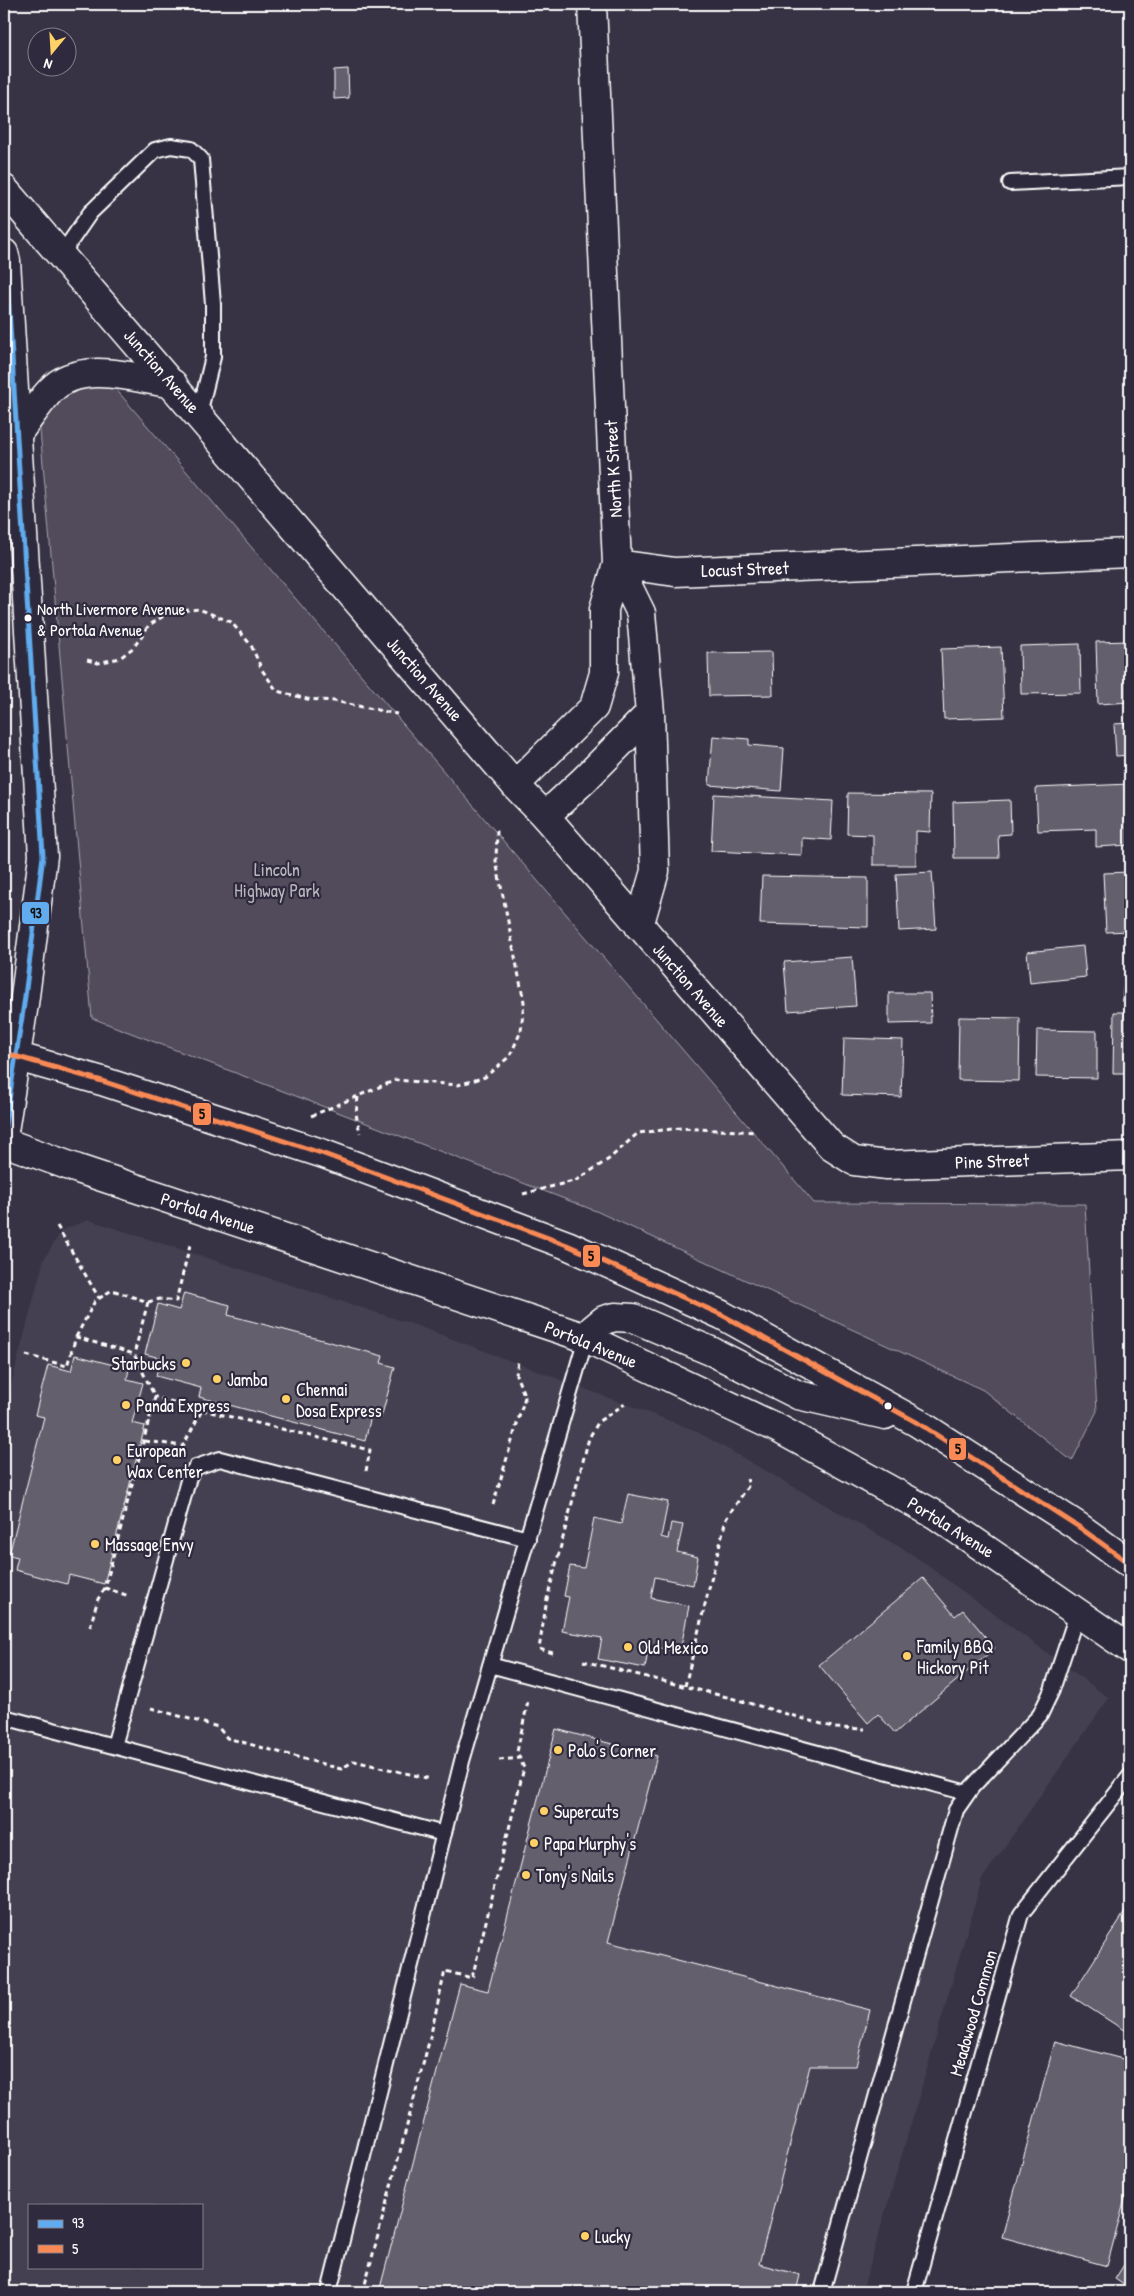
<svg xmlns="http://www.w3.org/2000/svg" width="1134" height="2296" font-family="'Patrick Hand',sans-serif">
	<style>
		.built { fill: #444051; fill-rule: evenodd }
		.green { fill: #514c5c; stroke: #a8a6ae }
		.building { fill: #635f6d; stroke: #fff }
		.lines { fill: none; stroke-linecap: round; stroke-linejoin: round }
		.service-casing { stroke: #fff; stroke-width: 18 }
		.minor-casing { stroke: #fff; stroke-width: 31 }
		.tertiary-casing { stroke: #fff; stroke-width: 31 }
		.secondary-casing { stroke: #fff; stroke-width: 31 }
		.path { stroke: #fff; stroke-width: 3; stroke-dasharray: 5 4; stroke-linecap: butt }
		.service { stroke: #2f2a3d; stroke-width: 14 }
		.minor { stroke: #2f2a3d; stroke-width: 28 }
		.tertiary { stroke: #2f2a3d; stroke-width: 28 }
		.secondary { stroke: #2f2a3d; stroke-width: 28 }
		.bus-1-casing { stroke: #2f2a3d; stroke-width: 9 }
		.bus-2-casing { stroke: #2f2a3d; stroke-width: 9 }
		.bus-1 { stroke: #60acee; stroke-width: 5 }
		.bus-2 { stroke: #f98a56; stroke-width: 5 }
		.bus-dot { fill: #fff; stroke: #2f2a3d; stroke-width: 2 }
		.poi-dot { fill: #ffd166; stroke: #2f2a3d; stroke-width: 2 }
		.labels { text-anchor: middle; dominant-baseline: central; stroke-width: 4.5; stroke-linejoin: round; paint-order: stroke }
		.bus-label { font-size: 17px; fill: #fff; stroke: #2f2a3d; text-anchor: start }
		.street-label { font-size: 18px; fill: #fff; stroke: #2f2a3d }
		.park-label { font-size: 18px; fill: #b9b7be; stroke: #2f2a3d }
		.poi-label { font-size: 18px; fill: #fff; stroke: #2f2a3d; text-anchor: start }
		.line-badge { stroke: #2f2a3d; stroke-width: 2 }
		.pale-badge-label { font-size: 14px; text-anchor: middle; font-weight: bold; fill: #111 }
	</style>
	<rect width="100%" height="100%" fill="#373345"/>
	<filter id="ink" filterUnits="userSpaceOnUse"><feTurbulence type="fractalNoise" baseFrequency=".02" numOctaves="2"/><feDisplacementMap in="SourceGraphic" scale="10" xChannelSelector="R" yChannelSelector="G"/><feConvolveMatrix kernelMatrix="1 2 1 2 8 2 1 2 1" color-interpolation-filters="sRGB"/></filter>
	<g filter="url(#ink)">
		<path class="built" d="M89,1220L418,1326L694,1430L910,1553L1109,1698L982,1879L862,2292H4V1412L44,1259L62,1230ZM29,2205H201V2267H29Z"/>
		<path class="green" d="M90,359L814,1203L1085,1204L1097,1411L1072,1461L983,1390L596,1211L92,1018L37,396Z"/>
		<path class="building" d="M348,69L349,98L334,99V70Z
			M1130,641V702L1098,704L1096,642Z
			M1080,644L1081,693L1021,694L1020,646Z
			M1001,647L1004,717L944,719L941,649Z
			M772,652L773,695L709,696L708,653Z
			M1130,723V755L1116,756L1114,724Z
			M713,736L749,739V745L784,748L781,791L709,785Z
			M1130,784V845L1096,847V829L1038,831L1036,788Z
			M848,793L931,794L930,832L916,831V865H873V835L847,834Z
			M714,794L833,801L831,840L802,838V855L711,851Z
			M1010,800L1011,834L998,835L999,858H954L953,802Z
			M932,872L936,929L899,931L896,874Z
			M1130,872V931L1106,932L1103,873Z
			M762,876L868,878V927L760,924Z
			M1083,946L1086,977L1030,983L1027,952Z
			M852,957L856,1006L788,1011L784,962Z
			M1125,968H1130V1001H1122Z
			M889,993H930L931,1023L889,1024Z
			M1114,1012H1130V1073H1113Z
			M959,1017L1020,1018L1019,1081L958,1080Z
			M1037,1030L1097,1031V1078L1036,1077Z
			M844,1038L903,1040L901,1097L842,1095Z
			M1128,1241H1130V1437L1128,1438Z
			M184,1293L230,1305L228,1315L383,1356L381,1363L395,1367L381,1418L371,1416L365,1441L199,1397L201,1388L156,1376L160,1358L145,1354L158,1304L179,1310Z
			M75,1355L129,1369L127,1379L143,1383L132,1423L145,1426L104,1584L69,1575L67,1584L15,1570L18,1557L9,1555L44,1417L35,1415L48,1365L71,1371Z
			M628,1494L668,1502L661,1537L668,1539L671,1523L683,1525L677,1552L698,1557L693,1585L655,1577L651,1598L689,1606L680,1652L649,1646L645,1668L598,1659L602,1638L562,1631L569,1597L564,1596L570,1566L584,1568L594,1518L621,1524Z
			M923,1578L955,1616L963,1610L995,1648L895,1733L878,1714L868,1723L819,1665Z
			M556,1729L657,1756L608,1942L870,2010L856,2066H810L759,2264L800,2275L796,2292H379L460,1984L488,1991Z
			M1130,1904V2034L1071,1996Z
			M1055,2041L1130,2061V2180L1107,2266L1002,2237Z
			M1130,2255V2289L1115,2279Z"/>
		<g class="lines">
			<g class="service-casing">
				<path id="service" d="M1010,183L1130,177
					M61,255L90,213L155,150L171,146L191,149L201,159L213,304V357L199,414
					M490,1665L967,1793
					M4,1717L444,1834
					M114,1746L189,1477L196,1467L220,1459L528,1539
					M329,2292L462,1761L586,1338
					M822,2292L956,1810L972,1787L1040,1715L1052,1690L1078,1611
					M914,2292L1021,1914L1130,1776"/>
			</g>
			<g class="minor-casing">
				<path id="minor" d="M592,4L617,564L641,613L650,713L655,871L639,926
					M617,564L675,572L1130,553
					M515,785L594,707L604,673V609L617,564
					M545,816L584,780L650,713"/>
			</g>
			<g class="tertiary-casing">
				<path id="tertiary" d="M4,189L515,785L545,816L832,1147L854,1161L887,1165L1130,1156"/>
			</g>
			<g class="secondary-casing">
				<path id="secondary" d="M4,253L6,261L43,856L24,1004L4,1131
					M17,434C28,420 38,404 50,391C79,359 136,378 173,384
					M4,1053L102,1081L324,1154L567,1245L722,1315L918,1423L1079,1527L1130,1564
					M4,1142L78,1169L586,1338L777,1428L936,1515L1130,1649
					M586,1338L593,1329L604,1320L615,1317L633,1318L713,1352L798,1395L885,1415"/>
			</g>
			<path class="path" d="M87,660L98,663L120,658L134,647L149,625L170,612L199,609L231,622L251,645L262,670L277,691L307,699L334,701L397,714
				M358,1097L356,1114L360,1133
				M311,1116L396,1080L458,1085L485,1077L510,1056L521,1031L524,1002L496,861L497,830
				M523,1194L577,1180L609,1159L638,1133L681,1128L756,1132
				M57,1226L99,1298
				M148,1302L160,1299L176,1301L190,1245
				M76,1337L95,1301L112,1290L148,1302L134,1354
				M26,1355L67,1366L76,1337L134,1354L155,1397L105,1588L129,1596
				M202,1410L370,1450L366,1471
				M145,1441L183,1446L202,1410L155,1397
				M493,1505L525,1397L516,1375L518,1361
				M90,1627L98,1599L105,1588
				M553,1653L539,1649L547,1599L589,1438L599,1421L625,1404
				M583,1661L731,1698L836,1728L865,1729
				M685,1686L726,1519L749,1485L747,1479
				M151,1708L218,1727L227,1738L341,1769L354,1761L431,1779
				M499,1760L520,1758
				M4,2292H6
				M363,2292L430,2038L445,1971L472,1978L524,1768L517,1752L528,1701"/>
			<use href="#service" class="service"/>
			<use href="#minor" class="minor"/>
			<use href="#tertiary" class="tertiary"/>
			<use href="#secondary" class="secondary"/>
			<g class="bus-1-casing">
				<path id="bus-1" d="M4,253L6,261L43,856L24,1004L4,1131"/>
			</g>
			<g class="bus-2-casing">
				<path id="bus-2" d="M4,1053L102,1081L324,1154L567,1245L722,1315L918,1423L1079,1527L1130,1564"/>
			</g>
			<use href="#bus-1" class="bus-1"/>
			<use href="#bus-2" class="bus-2"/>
		</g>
	</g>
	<g class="bus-dot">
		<circle cx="28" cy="618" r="4.5"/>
		<circle cx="888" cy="1406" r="4.5"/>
	</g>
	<g class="poi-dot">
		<circle cx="186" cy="1363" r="5"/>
		<circle cx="217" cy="1379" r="5"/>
		<circle cx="286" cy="1399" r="5"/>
		<circle cx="126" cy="1405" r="5"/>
		<circle cx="117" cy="1460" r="5"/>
		<circle cx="95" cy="1544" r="5"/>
		<circle cx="628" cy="1647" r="5"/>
		<circle cx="907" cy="1656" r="5"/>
		<circle cx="558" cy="1750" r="5"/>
		<circle cx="544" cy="1811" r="5"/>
		<circle cx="534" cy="1843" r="5"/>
		<circle cx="526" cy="1875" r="5"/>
		<circle cx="585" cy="2236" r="5"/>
	</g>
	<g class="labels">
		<g class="bus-label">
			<text x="37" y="608">North Livermore Avenue<tspan x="37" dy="21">&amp; Portola Avenue</tspan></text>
		</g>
		<g class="street-label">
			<text transform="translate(162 371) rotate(49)">Junction Avenue</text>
			<text transform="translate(613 469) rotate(-93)">North K Street</text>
			<text transform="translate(745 569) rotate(-2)">Locust Street</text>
			<text transform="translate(425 679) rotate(49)">Junction Avenue</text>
			<text transform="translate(691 985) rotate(49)">Junction Avenue</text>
			<text transform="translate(992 1161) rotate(-2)">Pine Street</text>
			<text transform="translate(208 1213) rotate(18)">Portola Avenue</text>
			<text transform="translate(591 1344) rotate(22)">Portola Avenue</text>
			<text transform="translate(951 1527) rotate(32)">Portola Avenue</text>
			<text transform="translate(973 2013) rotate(-74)">Meadowood Common</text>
		</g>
		<g class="park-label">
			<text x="277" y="869">Lincoln<tspan x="277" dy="21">Highway Park</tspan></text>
		</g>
		<g class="poi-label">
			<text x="176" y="1363" text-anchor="end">Starbucks</text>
			<text x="227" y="1379">Jamba</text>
			<text x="296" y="1389">Chennai<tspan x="296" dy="21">Dosa Express</tspan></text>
			<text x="136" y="1405">Panda Express</text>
			<text x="127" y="1450">European<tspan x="127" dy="21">Wax Center</tspan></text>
			<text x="105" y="1544">Massage Envy</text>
			<text x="917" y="1646">Family BBQ<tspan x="917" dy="21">Hickory Pit</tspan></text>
			<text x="638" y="1647">Old Mexico</text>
			<text x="568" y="1750">Polo's Corner</text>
			<text x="554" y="1811">Supercuts</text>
			<text x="544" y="1843">Papa Murphy's</text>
			<text x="536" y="1875">Tony's Nails</text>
			<text x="595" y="2236">Lucky</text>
		</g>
	</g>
	<g class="line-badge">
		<rect x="21" y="901" width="29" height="24" rx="5" fill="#60acee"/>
		<rect x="192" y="1102" width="20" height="24" rx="5" fill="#f98a56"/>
		<rect x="582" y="1244" width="19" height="24" rx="5" fill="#f98a56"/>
		<rect x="948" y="1437" width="19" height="24" rx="5" fill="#f98a56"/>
	</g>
	<g class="pale-badge-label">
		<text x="36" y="918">93</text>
		<text x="202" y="1119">5</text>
		<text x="591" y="1261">5</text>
		<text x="958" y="1454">5</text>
	</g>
	<rect width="1134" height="2296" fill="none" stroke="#2f2a3d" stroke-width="20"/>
	<rect x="10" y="10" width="1114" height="2276" fill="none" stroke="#fff" stroke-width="2" filter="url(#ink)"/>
	<rect x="28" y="2204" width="175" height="65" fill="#2f2a3d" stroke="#827f8b"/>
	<rect x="38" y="2220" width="25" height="8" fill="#60acee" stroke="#827f8b"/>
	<text x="72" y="2228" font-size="15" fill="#ffffff">93</text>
	<rect x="38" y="2245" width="25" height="8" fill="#f98a56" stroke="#827f8b"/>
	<text x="72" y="2254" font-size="15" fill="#ffffff">5</text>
	<g transform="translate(52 52) rotate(198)"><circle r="24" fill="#2f2a3d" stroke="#827f8b"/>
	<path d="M0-4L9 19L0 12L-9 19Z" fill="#ffd166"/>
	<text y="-8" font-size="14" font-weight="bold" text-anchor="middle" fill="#ffffff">N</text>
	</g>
</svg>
